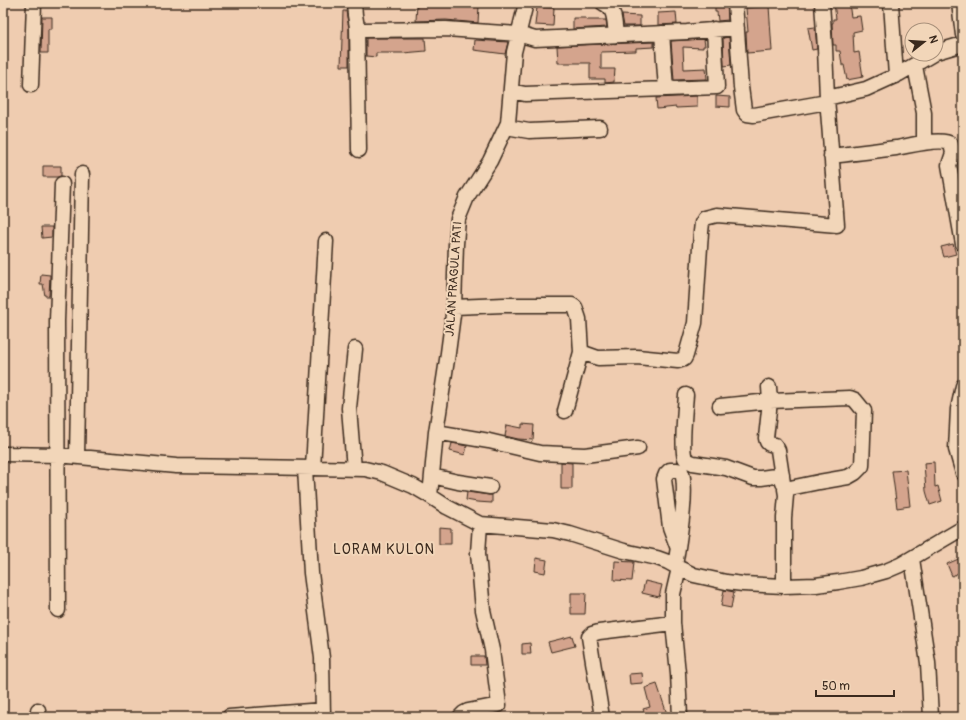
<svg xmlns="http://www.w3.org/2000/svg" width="966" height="720" font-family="Pangolin,sans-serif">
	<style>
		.building { fill: #d4a48d; stroke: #3b2a1e }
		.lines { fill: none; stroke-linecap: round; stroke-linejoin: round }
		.minor-casing { stroke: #3b2a1e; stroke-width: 17 }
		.minor { stroke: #f2d6b9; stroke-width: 14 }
		.labels { text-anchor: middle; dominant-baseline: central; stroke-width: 4; stroke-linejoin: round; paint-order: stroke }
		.street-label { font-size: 12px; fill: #3b2a1e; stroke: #f2d6b9 }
		.quarter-label { font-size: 14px; letter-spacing: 1px; fill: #3b2a1e; stroke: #f2d6b9 }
	</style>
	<rect width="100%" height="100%" fill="#efccb0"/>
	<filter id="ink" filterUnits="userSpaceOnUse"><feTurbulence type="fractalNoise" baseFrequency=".025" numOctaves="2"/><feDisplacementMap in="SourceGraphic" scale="8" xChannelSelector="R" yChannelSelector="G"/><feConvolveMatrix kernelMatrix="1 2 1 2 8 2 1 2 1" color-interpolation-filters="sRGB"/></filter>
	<g filter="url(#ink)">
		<path class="building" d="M417,3L444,5V3L479,6L478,23L446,20L416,21Z
			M715,3H727L728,20L718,21L717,12H715Z
			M834,3H849L851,17L860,16L862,30L853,32L854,53L859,52L863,77L847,80L844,65H842L840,51H836V45H833L832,23H833V19H836Z
			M769,6L772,51L747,53L746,32H748L746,8Z
			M537,7L554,8L553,26L535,25Z
			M343,11H346L349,28V66H341Z
			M676,12L677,24L658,25V13Z
			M622,15L640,16V26H624Z
			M42,17H52V29H48V53H41Z
			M573,18H586V20H606L607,27L573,29Z
			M815,27L817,49L812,50L808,28Z
			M729,37L731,65L724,66L723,38Z
			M366,38H425L426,51L403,53H376V57L366,56Z
			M704,39L705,46H703V48L683,47L684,69L706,68L707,79L674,80L671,41Z
			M475,40L508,42L505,54L474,50Z
			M654,42V47L636,48V51L601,52V69H615L614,82L605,83V79H590V63H558L557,46Z
			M697,96V107L676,108V107L657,109L656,98Z
			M716,96L730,97V107L716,106Z
			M43,166H61V176L57,177H43Z
			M41,227H52V237L42,238Z
			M953,244L956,254L944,257L941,247Z
			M41,274L50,275L49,296H45L43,284H40Z
			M522,424L534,425L533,440L518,439L505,436L507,425L522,428Z
			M452,443L467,446L465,455L450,451Z
			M561,462L572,463V489H561Z
			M934,462L935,487L938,486L942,501L930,505L926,491L924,463Z
			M906,470L910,506L897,508L892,471Z
			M467,492L489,495H492V503L477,502L466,500Z
			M439,527L451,528V544H439Z
			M963,557V571L952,576L947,564Z
			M536,558L547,560L545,573L535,571Z
			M615,561L634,562L632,581L614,580Z
			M645,581L662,585L659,597L642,593Z
			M724,590L734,592L731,608L721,606Z
			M571,593H586L585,614H571Z
			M572,636L575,646L551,652L548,642Z
			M530,643L531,654H522V644Z
			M471,656H484L485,665H471Z
			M642,673L643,683L630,684L629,674Z
			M657,684L667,714L656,717H646L643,709L650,707L645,688Z"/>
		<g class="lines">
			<g class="minor-casing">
				<path id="minor" d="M354,3L355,15L357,27L362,30H364L446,29L518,34L535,39L687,32L737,28
					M603,3C616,8 614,23 616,34
					M735,3L741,87L744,110L747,114L754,115L827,102
					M891,3L896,76
					M959,3L963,35
					M357,27L359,150
					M662,33L666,89
					M936,52L963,44
					M915,66L924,113V142
					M31,85L34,3
					M511,91L525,94L666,89L717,87L714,29
					M827,98L866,89L899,74L933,54
					M506,127L529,131L600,128
					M962,152L953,153L949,165L963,244
					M831,156C853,153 875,151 896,148C909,146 941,137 951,144L953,153
					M454,307L504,305H572L575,307L579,319L581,352L598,358L637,357L678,361L684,359L686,355L695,323L701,232L702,223L705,218L717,215L837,225L827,98L825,48L822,3
					M963,386L958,409L956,449L963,473
					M769,387L770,401L766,438C767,444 769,444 775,445L778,450L783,483
					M686,395C685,407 681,449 685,458C687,460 690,462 693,463L726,468L753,478H761L782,475
					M720,406L770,401L850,398L855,400L864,411L862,466L855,473L848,477L819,482L785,489L786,495L784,518V586
					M565,411L581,352
					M436,432L489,441L540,453L585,455L638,448
					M3,454L58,455L176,466L313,468L365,469L382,473L413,486L430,496L447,507L480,524L553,530L570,534L624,551L657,558L668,562L679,568L694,575L726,582L743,584L784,586L816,585L838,582L861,578L886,571L900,565L963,528
					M77,457L82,174
					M305,468L311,573L322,658L323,717
					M313,468L326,241
					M354,469L349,408L355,349
					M432,476L458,482L490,487
					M430,496L436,432L448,353L454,307L456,244L458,219L467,197L490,161L508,123L514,52L526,3
					M912,559L928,663L931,717
					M675,566C678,547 689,486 681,471L677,470H670L666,474L664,479L670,527L677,546
					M679,568L673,594V623L678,673L680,717
					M58,610L57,321L62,184
					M38,710L39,717
					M229,717L323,710
					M460,717L464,713L468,711L499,705L492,650L483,610L478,553L480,524
					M602,717L589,637L592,634L599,632L673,623"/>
			</g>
			<use href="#minor" class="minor"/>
		</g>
	</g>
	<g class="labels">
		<g class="street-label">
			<text transform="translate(454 279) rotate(-86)">JALAN PRAGULA PATI</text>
		</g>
		<g class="quarter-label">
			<text x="384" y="549">LORAM KULON</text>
		</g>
	</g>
	<rect width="966" height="720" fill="none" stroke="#f2d6b9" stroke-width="16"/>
	<rect x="8" y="8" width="950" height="704" fill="none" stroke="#3b2a1e" stroke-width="1.5" filter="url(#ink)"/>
	<g transform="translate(924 42) rotate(73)"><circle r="19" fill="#f2d6b9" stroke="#a9917b"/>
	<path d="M0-3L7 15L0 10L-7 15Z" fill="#3b2a1e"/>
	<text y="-6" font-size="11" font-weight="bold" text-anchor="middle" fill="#3b2a1e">N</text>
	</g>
	<path d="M816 690v6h78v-6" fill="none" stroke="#3b2a1e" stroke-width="2"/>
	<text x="822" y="690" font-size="12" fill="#3b2a1e" stroke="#f2d6b9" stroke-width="3" paint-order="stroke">50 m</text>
</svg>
